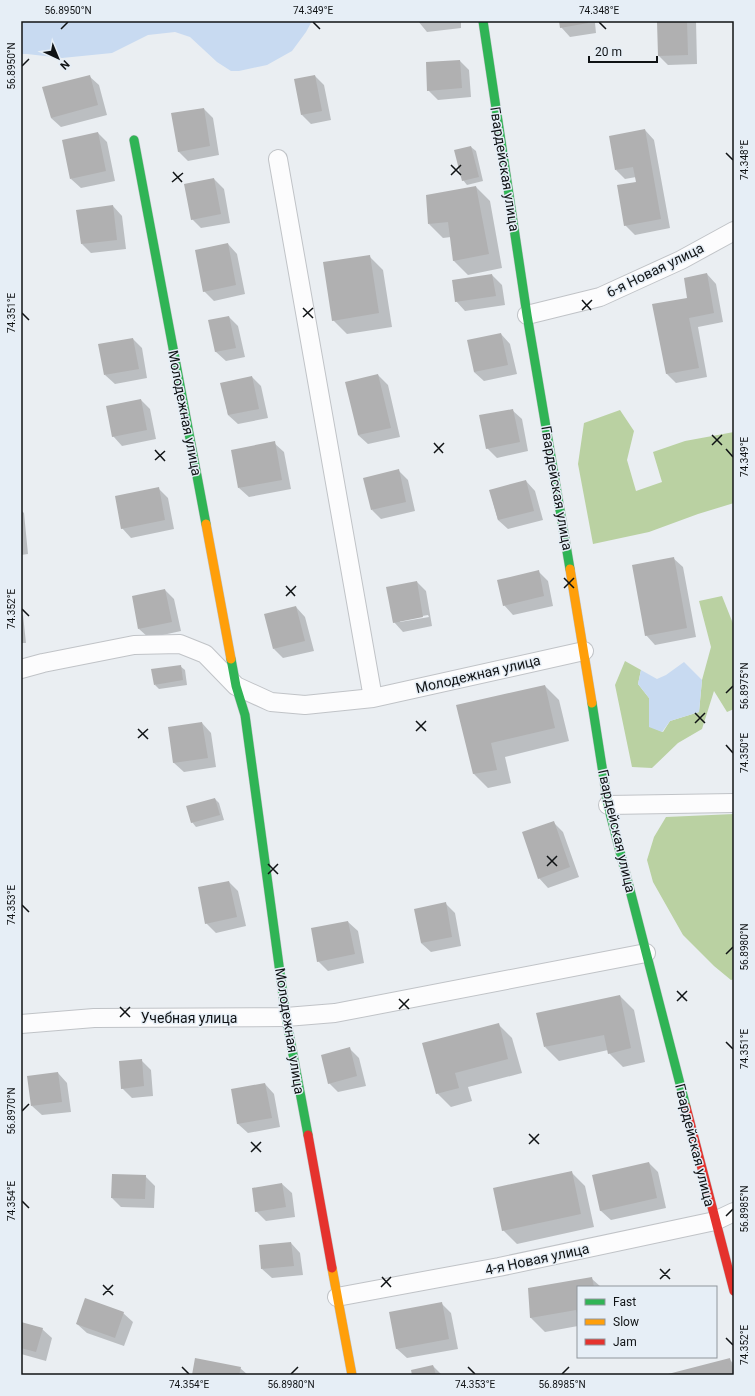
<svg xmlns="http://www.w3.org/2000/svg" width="755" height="1396" font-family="Roboto,sans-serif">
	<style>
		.forest { fill: #bad1a2 }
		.water { fill: #c8daf1 }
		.shadow { fill: #0003; fill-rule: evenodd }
		.building { fill: #b0b0b1 }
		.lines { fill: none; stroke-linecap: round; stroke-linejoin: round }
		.street-casing { stroke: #c0c3c7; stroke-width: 20 }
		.fast-casing { stroke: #c0c3c7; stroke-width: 10 }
		.slow-casing { stroke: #c0c3c7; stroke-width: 10 }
		.jam-casing { stroke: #c0c3c7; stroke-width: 10 }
		.street { stroke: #fcfcfd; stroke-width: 18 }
		.fast { stroke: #30b455; stroke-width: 9 }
		.slow { stroke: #ff9f0a; stroke-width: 9 }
		.jam { stroke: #e5322d; stroke-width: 9 }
		.ticks { fill: none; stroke: #101315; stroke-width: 1.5 }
		.labels { text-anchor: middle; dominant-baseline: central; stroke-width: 3; stroke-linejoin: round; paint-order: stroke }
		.street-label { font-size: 14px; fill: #101315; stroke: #e6eef6 }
		.neatline { fill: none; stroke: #101315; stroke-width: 1.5 }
		.ticks-label { font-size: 10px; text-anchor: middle; fill: #101315 }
	</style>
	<rect width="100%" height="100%" fill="#eaeef2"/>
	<path class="forest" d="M620,410L634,431L627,460L636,491L662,482L653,452L685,441L734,432V503L698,514L649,532L593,544L578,464L584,423Z
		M722,596L734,626V709L727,712L714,691L702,729L678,743L652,768L632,767L615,685L625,661L641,670L638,684L649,698V726L663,732L670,721L699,712L702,680L711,647L699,601Z
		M734,814V979L731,980L714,966L683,935L653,882L647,860L654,837L666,817Z"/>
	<path class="water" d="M21,21H312L306,32L292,51L267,65L239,71H231L217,62L190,37L175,32L148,35L112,53L62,58L27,54H21Z
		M684,662L702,680L699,712L670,721L662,732L649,727V698L638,684L641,670L657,679L666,675Z"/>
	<path class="shadow" d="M418,21H461V28L427,32Z
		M560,21H609L595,23L596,33L570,37L561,27Z
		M658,21H696L697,64L668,65L659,56Z
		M460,61L469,70L471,97L438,100L428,90Z
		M89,76L99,85L107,115L61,127L51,118Z
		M315,76L324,85L331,120L311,124L302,115Z
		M204,109L213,118L219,155L188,161L178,151Z
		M645,130L654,140L670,228L635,235L625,225L637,182L636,177L625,179L616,170Z
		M98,133L107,142L115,181L81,188L71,179Z
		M471,147L476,151L483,181L467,185L463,180Z
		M214,179L224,189L230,223L201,228L192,219Z
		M476,187L490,201L502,268L468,275L454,261L451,237L443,238L429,224Z
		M113,206L122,216L126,249L91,253L82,244Z
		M228,244L237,254L245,294L214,301L204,291Z
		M369,256L383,270L392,327L347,334L333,320Z
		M707,274L716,284L723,322L698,327L707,377L676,383L666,373L688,298Z
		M492,275L502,285L505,305L465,311L456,301Z
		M229,317L238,326L245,357L226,361L216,352L210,321Z
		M501,334L510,344L517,374L484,381L474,372Z
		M133,339L142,348L147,378L115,384L105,375Z
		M378,375L388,385L400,437L368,444L358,435Z
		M252,377L261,386L268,418L238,424L228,415L222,383Z
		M141,400L150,409L156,439L122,446L113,436Z
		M512,410L522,419L528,451L497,458L487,448Z
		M274,443L284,452L291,489L249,497L239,488Z
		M399,471L408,480L415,511L381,519L372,510Z
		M526,481L535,491L543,520L508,529L498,520L490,491Z
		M158,488L168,498L174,529L131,538L122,528Z
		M21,510L24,513L28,554L21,555Z
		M673,558L683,567L696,637L655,645L646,635Z
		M538,571L548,581L553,606L513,615L504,605Z
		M417,582L426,591L432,626L403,632L394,622ZM428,615L429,617L400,622V620Z
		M165,590L174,599L181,631L149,638L139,629Z
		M296,607L305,617L314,651L283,658L274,649Z
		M21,613L23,615L26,643H21Z
		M180,666L185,670L187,685L159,689L155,685Z
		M545,686L559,700L569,741L505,757L511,783L488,788L474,774L457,706Z
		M202,723L211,733L216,767L184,772L174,763L169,728Z
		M215,799L219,803L224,820L196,827L192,822Z
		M553,822L563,832L579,877L548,888L539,878Z
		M229,882L238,891L246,926L216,933L206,923Z
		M445,903L455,913L461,946L431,952L421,943Z
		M348,922L358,931L364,963L328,971L318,961Z
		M620,996L634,1010L645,1062L623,1067L609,1053L608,1050L559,1061L545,1047Z
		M498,1024L512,1038L522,1073L468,1087L472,1101L451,1107L437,1093Z
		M349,1048L359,1058L366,1086L338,1092L329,1083Z
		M141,1060L151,1070L153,1096L132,1098L122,1088Z
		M58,1073L67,1083L71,1112L42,1115L32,1106Z
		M265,1084L274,1094L280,1127L248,1133L238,1124L232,1090Z
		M649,1163L658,1172L666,1208L611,1220L601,1211L593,1176Z
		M571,1172L585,1186L594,1227L517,1244L503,1230Z
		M145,1176L155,1186L154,1208L121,1207L112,1198Z
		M282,1184L292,1193L295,1217L266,1221L256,1211Z
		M291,1243L300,1253L303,1275L272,1278L262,1269Z
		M592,1279L601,1287H578V1326L545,1332L531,1318L529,1289Z
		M441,1303L451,1313L458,1349L407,1358L397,1349L390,1313Z
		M123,1313L133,1322L124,1346L87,1333L77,1324Z
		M21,1323L42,1329L52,1338L46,1361L21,1354Z
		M730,1360L734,1364V1375H670Z
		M433,1366L442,1375H413Z
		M240,1368L248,1375H193Z"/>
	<path class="building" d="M559,21H587L588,23L560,28Z
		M657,21H687L688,55L658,56Z
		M460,60L462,88L427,91L426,62Z
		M90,75L98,105L51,118L42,87Z
		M315,75L322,111L301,115L294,79Z
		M204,108L210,146L178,152L171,113Z
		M645,129L661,219L624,226L617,185L636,182L633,167L615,170L609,136Z
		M98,132L106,171L70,179L62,140Z
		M471,146L479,177L462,181L454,150Z
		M214,178L221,214L191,220L184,184Z
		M476,186L489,254L453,261L448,222L428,224L426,195Z
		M113,205L117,240L81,244L76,210Z
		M228,243L236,285L203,292L195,250Z
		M370,255L379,313L332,321L323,262Z
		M707,273L714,313L689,318L699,368L666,374L652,304L687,298L684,278Z
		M492,274L496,296L455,302L452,280Z
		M229,316L236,348L215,352L208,320Z
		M501,333L508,365L474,372L467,340Z
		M133,338L139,369L104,375L98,344Z
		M378,374L391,428L358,435L345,382Z
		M252,376L259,409L228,415L220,383Z
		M141,399L147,430L112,437L106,406Z
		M513,409L520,442L486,449L479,415Z
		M275,441L282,480L238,488L231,450Z
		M399,469L406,502L371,510L363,478Z
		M526,480L534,511L498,520L489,490Z
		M159,487L165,520L121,529L115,496Z
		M674,557L687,628L645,636L632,565Z
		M539,570L544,596L503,606L497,580Z
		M417,581L423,617L393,623L386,587Z
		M165,589L172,622L138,629L132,596Z
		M296,606L305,641L273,649L264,614Z
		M181,665L183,680L154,685L151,669Z
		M545,685L555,728L491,743L497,770L473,774L456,705Z
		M202,722L208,758L173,763L168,727Z
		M215,798L220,815L191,823L186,806Z
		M554,821L570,867L538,879L522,832Z
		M229,881L237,917L205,924L198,887Z
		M446,902L452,937L421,943L414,909Z
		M348,921L355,954L317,962L311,928Z
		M620,995L631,1048L608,1054L604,1035L544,1047L536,1013Z
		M499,1023L508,1059L455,1073L459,1088L436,1094L422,1043Z
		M350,1047L357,1076L328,1084L321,1055Z
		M142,1059L144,1086L121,1089L119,1061Z
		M58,1072L62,1102L31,1106L27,1076Z
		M265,1083L272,1118L237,1124L231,1089Z
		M649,1162L657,1198L600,1211L592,1175Z
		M572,1171L581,1214L502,1231L493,1188Z
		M112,1174L146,1175L145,1199L111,1198Z
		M282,1183L286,1207L255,1212L252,1188Z
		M291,1242L294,1266L261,1269L259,1245Z
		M592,1277L594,1287H578V1316L576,1310L530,1318L528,1288Z
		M85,1298L124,1312L115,1338L76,1324Z
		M442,1302L449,1339L396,1349L389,1312Z
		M21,1322L43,1328L36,1352L21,1348Z
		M195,1358L241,1367L239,1375H192Z
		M730,1358L734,1375H668V1374Z
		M433,1365L436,1375H412L411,1370Z"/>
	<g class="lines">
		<g class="street-casing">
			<path id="street" d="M278,159L373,698
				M527,315L600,297L681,260L734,231
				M21,669L43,663L134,645L180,644L205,654L236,686L271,702L305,705L373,698L584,651
				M608,805L734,803
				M21,1024L94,1018L286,1017L335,1013L646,953
				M337,1297L499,1267L715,1221L734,1212"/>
		</g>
		<g class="fast-casing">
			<path id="fast" d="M483,21L527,315L570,569
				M134,140L206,524
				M231,659L236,686L245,715L286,1017L308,1135
				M592,703L608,805L686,1107"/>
		</g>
		<g class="slow-casing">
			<path id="slow" d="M206,524L231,659
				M570,569L592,703
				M332,1268L352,1375"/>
		</g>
		<g class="jam-casing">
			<path id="jam" d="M686,1107L734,1291
				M308,1135L332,1268"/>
		</g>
		<use href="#street" class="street"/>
		<use href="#fast" class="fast"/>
		<use href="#slow" class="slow"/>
		<use href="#jam" class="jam"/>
	</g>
	<path class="ticks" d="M313,22L320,29M599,22L606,29M61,29L68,22M22,66L29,59M726,153L733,160M451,165L461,175M173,172L182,182M451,175L461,165M172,182L183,173M582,300L591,310M303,308L313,318M582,310L592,300M22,313L29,320M303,317L313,308M712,435L722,445M434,443L443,453M712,445L722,435M726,449L733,457M155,450L165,461M434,453L444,443M155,460L165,451M564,578L574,588M286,586L295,596M564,588L574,578M286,596L296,586M22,609L29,616M726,693L733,686M695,713L705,723M416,721L426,731M695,723L705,713M138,729L148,739M416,731L426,721M138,738L148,729M726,745L733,753M547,856L557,866M268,864L278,874M547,866L557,856M268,874L278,864M22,905L29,912M726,954L733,947M677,991L687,1001M399,999L409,1009M677,1001L687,991M120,1007L130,1017M399,1009L409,999M120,1017L130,1007M726,1042L733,1049M22,1111L29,1104M529,1134L539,1144M251,1142L261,1152M529,1144L539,1134M251,1152L261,1142M22,1201L29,1208M726,1216L733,1209M660,1269L670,1279M382,1277L391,1287M660,1279L670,1269M103,1285L113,1295M381,1287L391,1277M103,1295L113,1285M726,1338L733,1345M182,1367L189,1374M468,1367L475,1374M291,1374L298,1367M562,1374L569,1367"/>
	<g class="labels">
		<g class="street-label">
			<text transform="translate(505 169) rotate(81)">Гвардейская улица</text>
			<text transform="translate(655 270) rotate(-26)">6-я Новая улица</text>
			<text transform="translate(185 413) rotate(79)">Молодежная улица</text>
			<text transform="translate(557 488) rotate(80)">Гвардейская улица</text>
			<text transform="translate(478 674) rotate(-13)">Молодежная улица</text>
			<text transform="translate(617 831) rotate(77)">Гвардейская улица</text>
			<text x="189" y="1018">Учебная улица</text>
			<text transform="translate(290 1031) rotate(81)">Молодежная улица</text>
			<text transform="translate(695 1145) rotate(76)">Гвардейская улица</text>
			<text transform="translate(537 1259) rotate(-12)">4-я Новая улица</text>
		</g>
	</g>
	<rect width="755" height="1396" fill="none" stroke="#e6eef6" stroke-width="44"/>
	<rect x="577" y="1286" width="140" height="72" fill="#e6eef6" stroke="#90969c"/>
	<rect x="585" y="1299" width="20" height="6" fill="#30b455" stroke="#90969c"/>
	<text x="613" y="1306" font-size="12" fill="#101315">Fast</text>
	<rect x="585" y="1319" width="20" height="6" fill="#ff9f0a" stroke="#90969c"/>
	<text x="613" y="1326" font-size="12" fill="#101315">Slow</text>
	<rect x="585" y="1339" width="20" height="6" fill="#e5322d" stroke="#90969c"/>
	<text x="613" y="1346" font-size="12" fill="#101315">Jam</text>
	<g transform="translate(58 58) rotate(136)" stroke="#e6eef6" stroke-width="3" paint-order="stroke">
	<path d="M0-3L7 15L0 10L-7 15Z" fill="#101315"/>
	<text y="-6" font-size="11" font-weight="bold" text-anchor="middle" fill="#101315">N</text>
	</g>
	<path d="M589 56v6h68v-6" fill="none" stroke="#101315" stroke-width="2"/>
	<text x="595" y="56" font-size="12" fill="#101315" stroke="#e6eef6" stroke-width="3" paint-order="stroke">20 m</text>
	<rect x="22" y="22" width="711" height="1352" class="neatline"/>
	<g class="ticks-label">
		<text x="68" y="14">56.8950°N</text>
		<text x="313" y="14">74.349°E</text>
		<text x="599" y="14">74.348°E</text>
		<text transform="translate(11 66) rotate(-90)" y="4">56.8950°N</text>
		<text transform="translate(744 160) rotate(-90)" y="4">74.348°E</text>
		<text transform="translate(11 313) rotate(-90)" y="4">74.351°E</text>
		<text transform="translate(744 457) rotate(-90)" y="4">74.349°E</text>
		<text transform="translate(11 609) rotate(-90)" y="4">74.352°E</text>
		<text transform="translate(744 686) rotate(-90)" y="4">56.8975°N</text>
		<text transform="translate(744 753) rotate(-90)" y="4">74.350°E</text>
		<text transform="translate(11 905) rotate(-90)" y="4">74.353°E</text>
		<text transform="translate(744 947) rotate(-90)" y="4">56.8980°N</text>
		<text transform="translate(744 1049) rotate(-90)" y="4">74.351°E</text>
		<text transform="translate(11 1111) rotate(-90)" y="4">56.8970°N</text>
		<text transform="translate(11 1201) rotate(-90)" y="4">74.354°E</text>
		<text transform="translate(744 1209) rotate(-90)" y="4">56.8985°N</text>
		<text transform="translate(744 1345) rotate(-90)" y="4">74.352°E</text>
		<text x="189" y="1388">74.354°E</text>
		<text x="291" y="1388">56.8980°N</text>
		<text x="475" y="1388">74.353°E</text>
		<text x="562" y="1388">56.8985°N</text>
	</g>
</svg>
